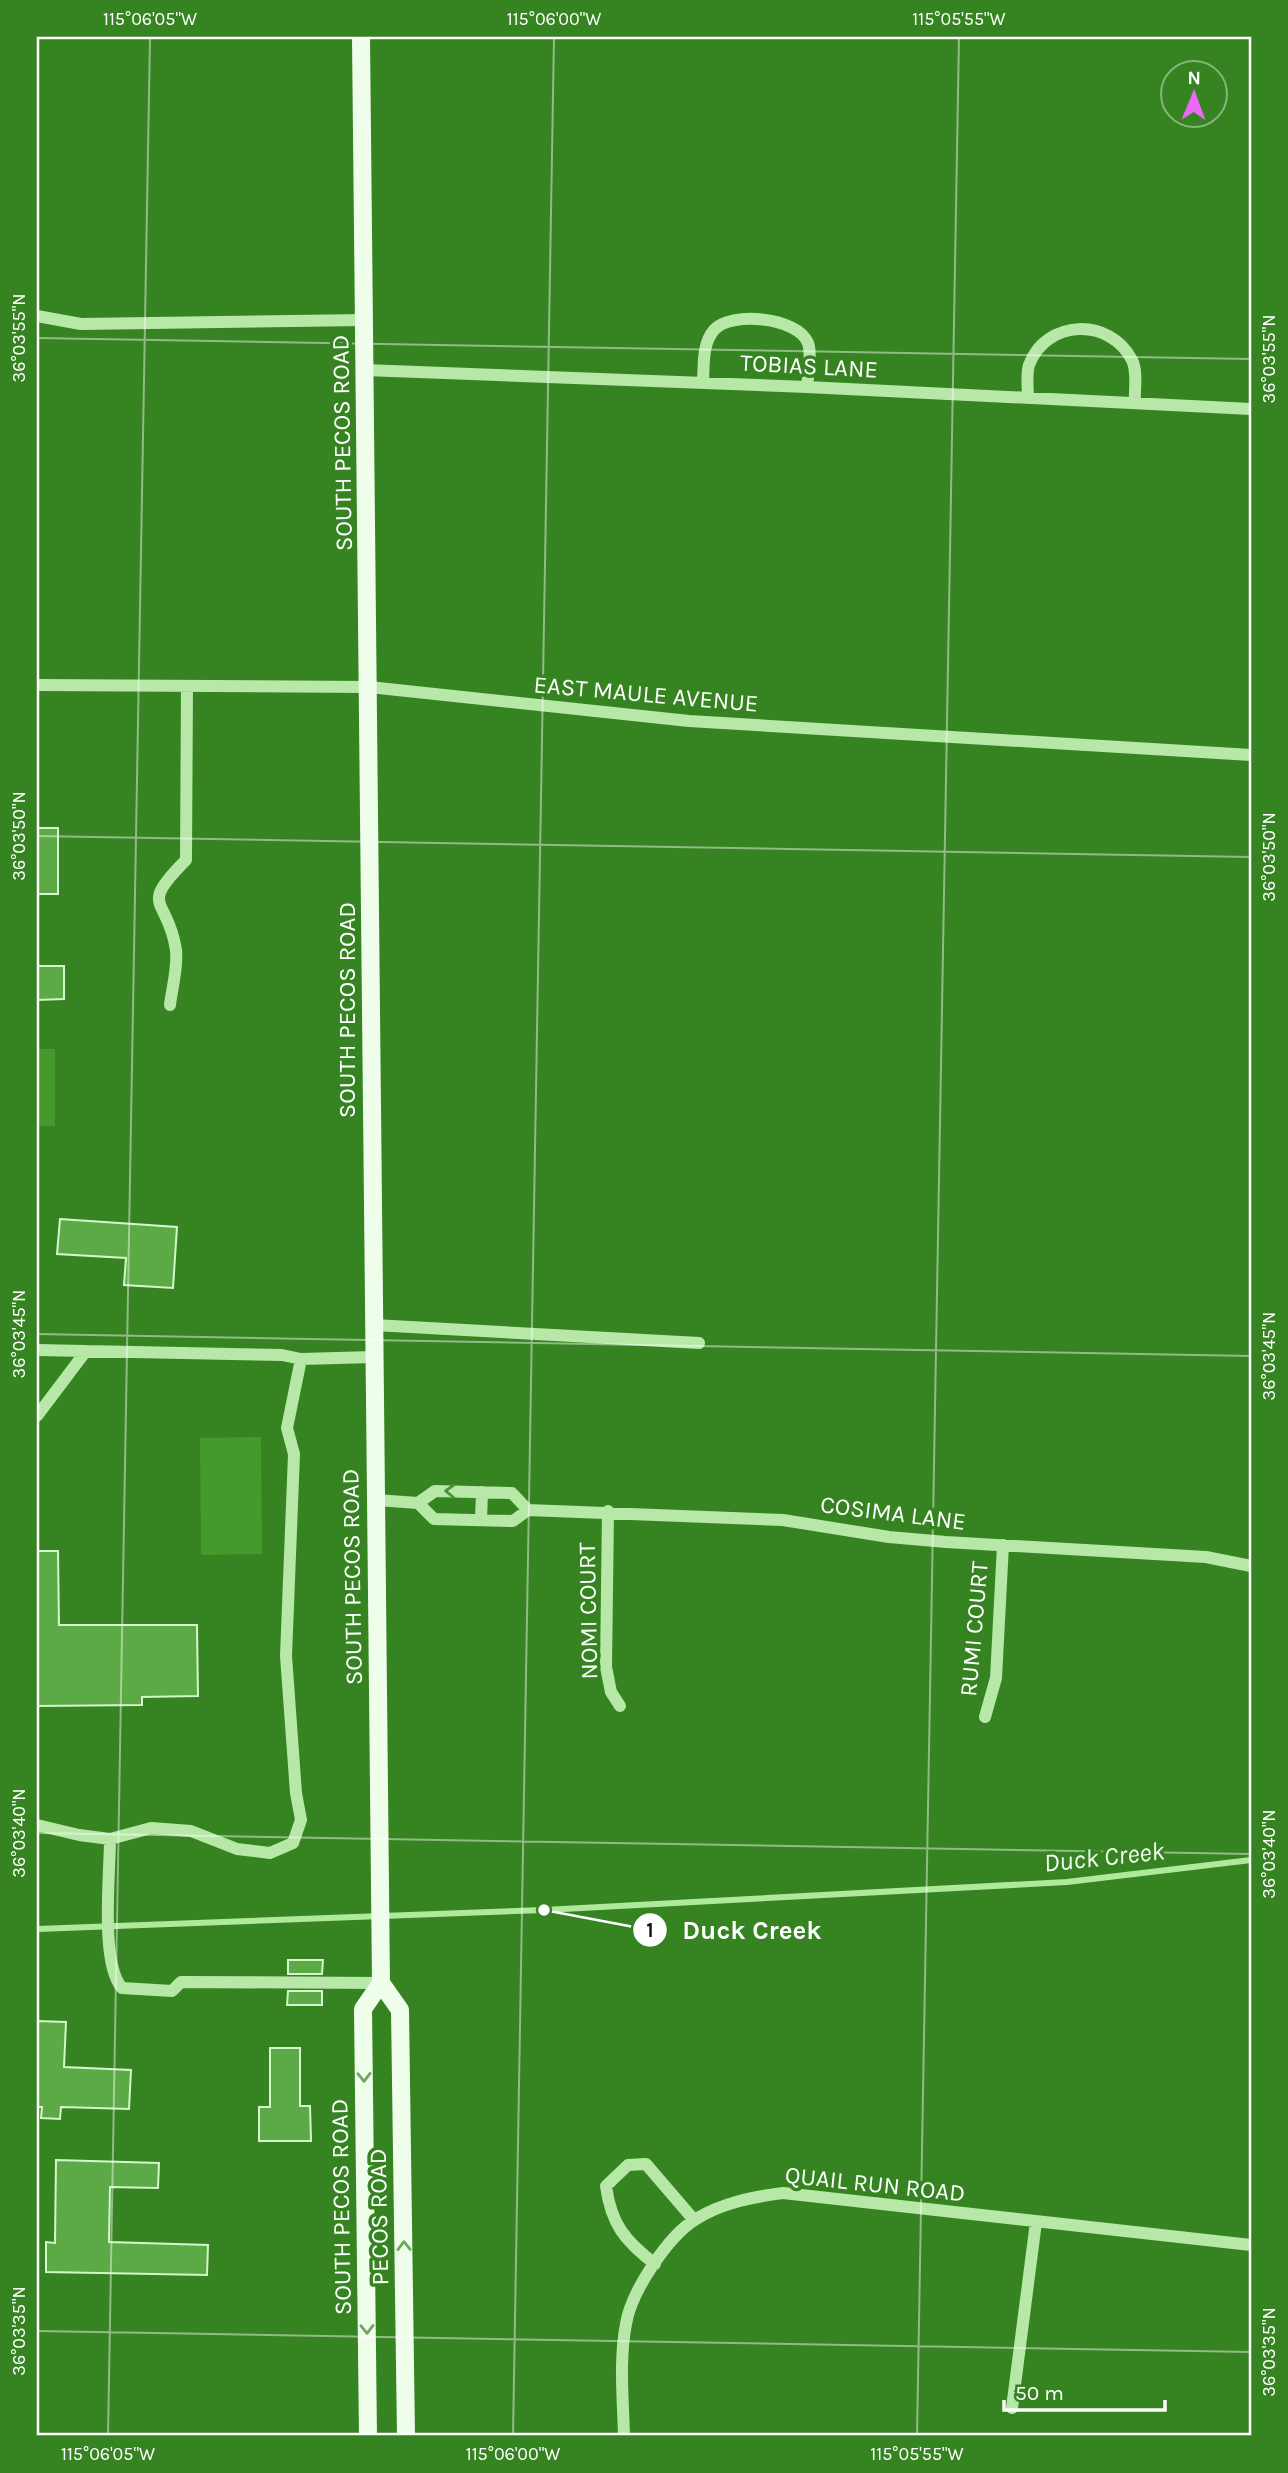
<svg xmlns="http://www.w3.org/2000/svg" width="1288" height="2473" font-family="Karla,sans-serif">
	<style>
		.green { fill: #449b2b }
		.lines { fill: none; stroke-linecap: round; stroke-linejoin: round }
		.stream { stroke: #afea9c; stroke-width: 6 }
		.building { fill: #5caa45; stroke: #d6f6cc; stroke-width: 2 }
		.minor { stroke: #b7e8a8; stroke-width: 12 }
		.major { stroke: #eefeeb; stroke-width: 18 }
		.oneway { stroke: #499235 }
		.oneway2 { stroke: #6da85e }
		.ticks { fill: none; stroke: #fff; stroke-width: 2; stroke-opacity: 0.45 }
		.labels { text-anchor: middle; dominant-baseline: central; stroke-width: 7; stroke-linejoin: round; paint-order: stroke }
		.street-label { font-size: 24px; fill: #fff; stroke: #368321 }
		.water-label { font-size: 26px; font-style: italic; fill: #f3fcf0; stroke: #368321 }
		.leader { fill: none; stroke: #fff; stroke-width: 2.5 }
		.callout-dot { fill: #fff; stroke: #368321; stroke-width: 2.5 }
		.mark-label { font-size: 21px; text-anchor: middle; font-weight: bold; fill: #111 }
		.callout-label { font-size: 26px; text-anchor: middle; font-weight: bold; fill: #fff; stroke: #368321; stroke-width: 7; stroke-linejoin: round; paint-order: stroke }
		.neatline { fill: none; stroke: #fff; stroke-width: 2.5 }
		.ticks-label { font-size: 18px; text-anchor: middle; fill: #fff }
	</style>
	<rect width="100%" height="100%" fill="#368321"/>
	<path class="green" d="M37,1049H55V1126H37Z
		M261,1437L262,1554L201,1555L200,1438Z"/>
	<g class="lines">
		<path class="stream" d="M37,1929L544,1910L1067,1882L1251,1860"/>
	</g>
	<path class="building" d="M37,828H58V894H37Z
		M37,966H64V999L37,1000Z
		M60,1219L177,1227L173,1288L124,1285L126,1258L57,1254Z
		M37,1551H58L59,1625H197L198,1696L142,1697V1705L37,1706Z
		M288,1960H323L322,1974H288Z
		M288,1991H322V2005H287Z
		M37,2021L66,2022L64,2067L131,2070L129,2109L61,2107L60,2119L41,2118L42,2107H37Z
		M270,2048H300V2106H310L311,2141H259V2107H270Z
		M56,2160L159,2163L158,2188L110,2187L109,2242L208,2245L207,2275L46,2272V2242L55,2243Z"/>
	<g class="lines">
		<path class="minor" d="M37,316L81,324L365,320
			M365,370L807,387L1251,409
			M703,383C704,365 702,344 714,330C730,311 798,317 808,343C812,354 808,374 807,387
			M1028,398C1028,388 1026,374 1029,365C1046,319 1110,317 1132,360C1138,372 1134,391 1135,403
			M37,685L369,687L689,721L1251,755
			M170,1005C172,988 178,967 176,950C168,896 137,909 186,860L187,686
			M374,1325L699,1343
			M37,1350L282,1355L301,1359L374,1357
			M37,1416L86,1351
			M376,1500L418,1503L435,1491L512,1493L528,1510
			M418,1503L434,1519L513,1521L528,1510L783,1520L889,1537L946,1542L1206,1557L1251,1566
			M608,1511L606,1667L611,1692L620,1706
			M481,1520L482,1492
			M985,1717L996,1678L1003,1545
			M37,1825L79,1835L110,1839L151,1828L191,1831L237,1849L270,1853L293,1843L301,1820L296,1793L286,1656L294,1454L287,1428L301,1359
			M110,1839C110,1874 100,1963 122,1988L172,1991L181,1982L381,1983
			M655,2264C625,2241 611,2224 606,2186L628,2165L646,2164L694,2220
			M1012,2408L1036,2222
			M624,2436C623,2399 619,2360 626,2324C631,2292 668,2236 696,2219C722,2203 752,2197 783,2193L1251,2245"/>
		<path class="major" d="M361,37L381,1983L363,2009L368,2436
			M381,1983L400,2010L406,2436"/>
	</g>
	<defs><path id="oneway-chevron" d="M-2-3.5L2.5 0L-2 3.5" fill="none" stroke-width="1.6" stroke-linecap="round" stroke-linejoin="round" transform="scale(1.75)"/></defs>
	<use class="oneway" href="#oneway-chevron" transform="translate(450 1491) rotate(-178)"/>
	<g class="oneway2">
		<use href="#oneway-chevron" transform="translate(364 2077) rotate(89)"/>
		<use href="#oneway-chevron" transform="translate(404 2246) rotate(-91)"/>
		<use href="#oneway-chevron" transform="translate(367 2329) rotate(89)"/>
	</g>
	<path class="ticks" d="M37,338L1251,359M37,836L1251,857M37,1334L1251,1356M37,1833L1251,1854M37,2331L1251,2352M108,2436L150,37M513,2436L554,37M917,2436L959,37"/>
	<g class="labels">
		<g class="street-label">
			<text transform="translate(809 366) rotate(3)">TOBIAS LANE</text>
			<text transform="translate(342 443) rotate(-91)">SOUTH PECOS ROAD</text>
			<text transform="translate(646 694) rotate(5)">EAST MAULE AVENUE</text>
			<text transform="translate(347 1010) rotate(-90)">SOUTH PECOS ROAD</text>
			<text transform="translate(893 1513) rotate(7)">COSIMA LANE</text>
			<text transform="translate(352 1577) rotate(-91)">SOUTH PECOS ROAD</text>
			<text transform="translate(588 1611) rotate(-91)">NOMI COURT</text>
			<text transform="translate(974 1629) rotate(-85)">RUMI COURT</text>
			<text transform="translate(875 2184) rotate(6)">QUAIL RUN ROAD</text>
			<text transform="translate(341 2207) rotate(-91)">SOUTH PECOS ROAD</text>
			<text transform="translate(379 2217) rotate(-91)">PECOS ROAD</text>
		</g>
		<g class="water-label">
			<text transform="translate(1104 1857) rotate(-6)">Duck Creek</text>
		</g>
	</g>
	<path class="leader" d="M544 1910L650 1930"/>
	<g class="callout-dot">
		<circle cx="544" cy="1910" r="7"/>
		<circle cx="650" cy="1930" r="18"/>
	</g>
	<g class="mark-label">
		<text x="650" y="1937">1</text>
	</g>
	<g class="callout-label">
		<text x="752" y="1939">Duck Creek</text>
	</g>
	<rect width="1288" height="2473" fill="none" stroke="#368321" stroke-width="77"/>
	<g transform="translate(1194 94) rotate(1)"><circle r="33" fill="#368321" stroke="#86b57a" stroke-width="2"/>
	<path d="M0-5L12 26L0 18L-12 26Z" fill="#ec69f5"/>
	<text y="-10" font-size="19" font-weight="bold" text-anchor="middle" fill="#ffffff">N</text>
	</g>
	<path d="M1004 2400v10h161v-10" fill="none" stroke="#ffffff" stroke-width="3.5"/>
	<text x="1015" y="2400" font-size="21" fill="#ffffff" stroke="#368321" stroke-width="5" paint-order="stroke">50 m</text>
	<rect x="38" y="38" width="1212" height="2396" class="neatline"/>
	<g class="ticks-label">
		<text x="150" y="25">115°06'05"W</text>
		<text x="554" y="25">115°06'00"W</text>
		<text x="959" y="25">115°05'55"W</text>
		<text transform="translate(19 338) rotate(-90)" y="6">36°03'55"N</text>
		<text transform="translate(1269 359) rotate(-90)" y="6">36°03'55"N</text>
		<text transform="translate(19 836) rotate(-90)" y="6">36°03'50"N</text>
		<text transform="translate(1269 857) rotate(-90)" y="6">36°03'50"N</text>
		<text transform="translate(19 1334) rotate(-90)" y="6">36°03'45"N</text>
		<text transform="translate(1269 1356) rotate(-90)" y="6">36°03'45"N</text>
		<text transform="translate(19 1833) rotate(-90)" y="6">36°03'40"N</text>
		<text transform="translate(1269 1854) rotate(-90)" y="6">36°03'40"N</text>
		<text transform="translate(19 2331) rotate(-90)" y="6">36°03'35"N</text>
		<text transform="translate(1269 2352) rotate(-90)" y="6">36°03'35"N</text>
		<text x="108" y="2460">115°06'05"W</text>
		<text x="513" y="2460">115°06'00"W</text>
		<text x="917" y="2460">115°05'55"W</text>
	</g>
</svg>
